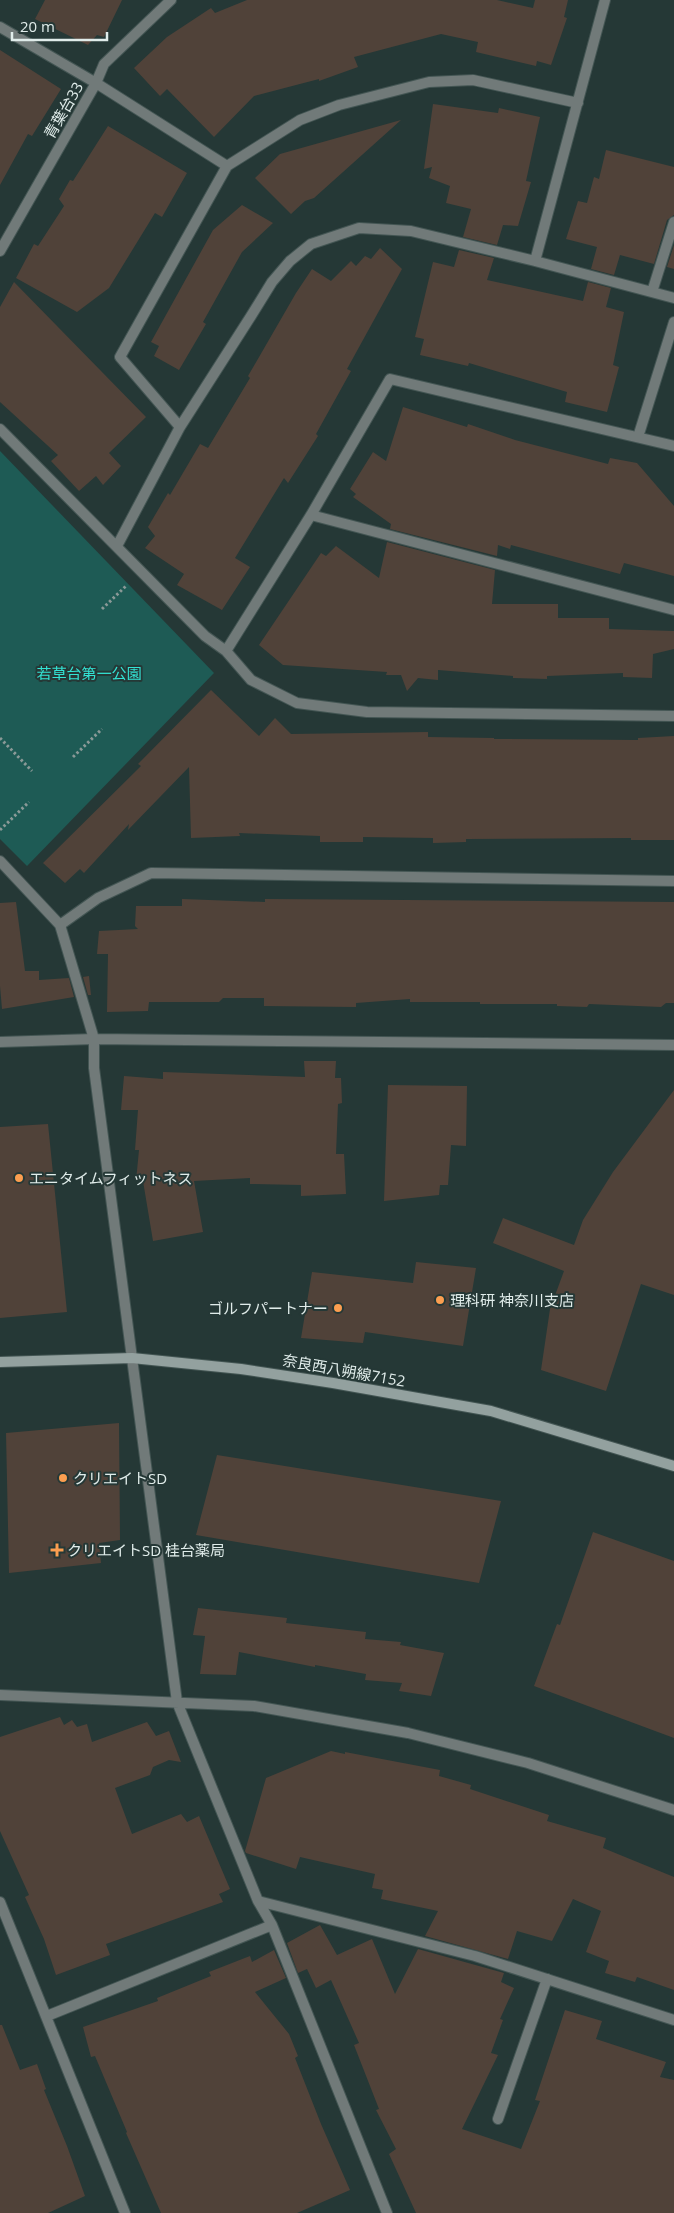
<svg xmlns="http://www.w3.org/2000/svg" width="674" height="2213" font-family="'Open Sans','Noto Sans JP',sans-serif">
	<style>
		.green { fill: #1e5b55 }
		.building { fill: #504239 }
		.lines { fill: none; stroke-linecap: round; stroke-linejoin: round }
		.lane-casing { stroke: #435553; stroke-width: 12 }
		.street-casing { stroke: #435553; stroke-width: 12 }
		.secondary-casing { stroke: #435553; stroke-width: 12 }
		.path { stroke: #8a9997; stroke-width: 3; stroke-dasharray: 2.5 2.5; stroke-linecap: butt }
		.lane { stroke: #717a79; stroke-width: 10 }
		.street { stroke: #717a79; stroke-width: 10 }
		.secondary { stroke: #93a19f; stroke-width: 10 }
		.poi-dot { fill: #fb9e50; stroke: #253836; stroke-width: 2 }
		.labels { text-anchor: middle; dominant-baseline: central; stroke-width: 4; stroke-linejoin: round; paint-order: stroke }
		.street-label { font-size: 15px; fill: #e0ecea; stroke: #253836 }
		.park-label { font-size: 15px; fill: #33e3d4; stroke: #253836 }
		.poi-label { font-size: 15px; fill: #e0ecea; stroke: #253836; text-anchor: start }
	</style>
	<rect width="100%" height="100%" fill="#253836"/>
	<path class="green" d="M0,451L214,673L27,866L0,839Z"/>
	<path class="building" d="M45,0H122L104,37L97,35L88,45L35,19Z
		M247,0H497L533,8L535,0H568L564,17L567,18L551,65L537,61L536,66L476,52L478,42L441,34L354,57L358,67L319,81V79L254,96L214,137L167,89L160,96L134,68L167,37L211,8L215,13Z
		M0,50L61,89L32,136L28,134L0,185Z
		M433,104L498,113L499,108L540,117L526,181L531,182L518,226L503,225L497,245L463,237L471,209L446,203L450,186L429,178L432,167L424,169Z
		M401,120L314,198L305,201L291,214L255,178L280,154Z
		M108,126L187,173L162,217L155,213L109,288L77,312L16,278L34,244L38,246L64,206L59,199L70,180L73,181Z
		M606,150L674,167V215L667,220L654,264L620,255L614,275L591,269L597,247L566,239L578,201L587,203L594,177L599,179Z
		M242,205L273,223L242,252L203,322L206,324L179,370L154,356L159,346L151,342L213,230Z
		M674,245V269L667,267Z
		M380,248L402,269L347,369L351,371L316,434L318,436L288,483L284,478L235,558L250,567L222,610L177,585L184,574L145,548L155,536L148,527L168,493L170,495L200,444L208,448L250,378L248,376L296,293L312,269L331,281L351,261L356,266L365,256L371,259Z
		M459,250L494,258L487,280L583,301L588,282L611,288L606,307L624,312L613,365L619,367L607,412L565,402L567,392L469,363L468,366L420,355L424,339L415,337L433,262L454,267Z
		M14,282L146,417L109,453L121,466L103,485L96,476L79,491L51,461L58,455L0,402V307Z
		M403,407L467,427L468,424L515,440L608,464L610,458L637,463L674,506V576L624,563L620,574L511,545L510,549L498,545L497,556L390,529L391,524L353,497L356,494L350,489L373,452L386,461Z
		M387,542L495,570L492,604H558V618H609V629L674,631V649L653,654L652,678L623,677V673L547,676V679L513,678V676L438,670V680L418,678L407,691L401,675H386L387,672L283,665L259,645L321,553L326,556L336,546L379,578Z
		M211,690L259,736L275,718L291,734L428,732V737L494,738V739L638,740V738L674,736V840H631V838L466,839V842L433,843V838L363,837V842H320V836L239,833L240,836L191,838L189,767L128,830L129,824L84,873L80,869L65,883L43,863L141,766L138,764Z
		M182,899L265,902V899L674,902V1003H666L661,1007L589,1004L587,1007L557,1006V1004H480V1002H410V999L356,1003V1007L264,1006V998H223L219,1002H149L148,1011L107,1012L108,954H97L99,931L138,929L135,926L136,906H182Z
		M16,902L25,971H39V980L69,978L74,997L2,1009L0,986V903Z
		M89,976L91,995H88L83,977Z
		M304,1061H336L335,1078H341L342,1103L338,1104L336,1154H344L346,1194L301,1196V1185L250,1184V1178L194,1181L203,1232L153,1241L143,1181H136L139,1150H135L138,1110H121L124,1076L163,1079V1072L305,1077Z
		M388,1085L467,1086L466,1146L451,1145L448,1185H440L439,1195L384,1201Z
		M674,1090V1295L641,1284L606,1391L541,1370L550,1309L564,1271L493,1243L503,1218L574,1245L583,1220L613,1172Z
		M48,1124L67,1312L0,1318V1127Z
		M416,1262L476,1268L463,1346L365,1332L363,1343L301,1338L312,1272L413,1283Z
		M119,1423L120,1540L99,1543L101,1563L9,1573L6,1433Z
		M217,1455L501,1501L479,1583L196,1535Z
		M593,1532L674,1561V1738L534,1686L557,1624L560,1625Z
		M198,1608L287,1618L286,1623L366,1632L365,1639L401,1642L400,1645L444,1653L431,1696L399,1691L402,1683L365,1680L366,1674L315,1665V1667L239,1652L236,1675L200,1674L205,1636L193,1635Z
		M60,1717L64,1725L72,1720L77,1727L87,1724L92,1742L147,1722L156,1736L169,1731L181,1762L169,1760L153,1767L150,1775L115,1788L132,1834L181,1814L187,1822L199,1816L230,1889L219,1894L223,1902L106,1944L110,1955L56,1975L44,1939L25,1897L29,1895L0,1831V1737Z
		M331,1751L345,1754V1752L440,1770L439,1776L471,1785L470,1789L549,1815L547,1821L606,1838L603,1848L674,1877V1990L637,1977L635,1982L605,1973L609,1961L586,1952L601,1911L573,1899L552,1941L517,1931L508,1959L425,1936L438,1911L381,1899L383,1890L372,1888L375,1874L300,1857L296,1869L246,1853L245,1851L266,1778Z
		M320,1925L337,1955L372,1939L395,1994L418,1949L504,1973L501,1982L514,1988L500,2019L503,2020L491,2053L498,2055L462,2129L521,2149L540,2101L535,2100L565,2010L602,2021L596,2039L666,2062L660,2077L674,2080V2213H416L389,2154L396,2149L376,2110L379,2109L354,2045L359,2043L331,1980L316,1988L307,1969L298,1973L287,1943Z
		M274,1950L286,1978L255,1992L289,2034L298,2056L295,2058L321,2124L350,2190L297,2213H161L126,2133L127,2132L95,2056L91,2057L83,2027L158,2001L157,1998L211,1976L209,1972L250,1956L252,1962Z
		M0,2025H2L20,2070L37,2064L46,2089L44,2090L67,2146L85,2196L48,2213H0Z"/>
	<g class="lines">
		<g class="lane-casing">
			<path id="lane" d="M498,2119L547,1979"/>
		</g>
		<g class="street-casing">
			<path id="street" d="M0,27L96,83L227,166
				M0,251L96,83L104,64L171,0
				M535,261L605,0
				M652,292L674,222
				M180,427L120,357L227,166L300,120L339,105L429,82L473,80L578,103
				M0,429L205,636L226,651L251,680L297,703L367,712L674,716
				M638,437L674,322
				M311,515L674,610
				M117,546L180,427L251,316L272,282L290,261L311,244L359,228L411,231L535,261L674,298
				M226,651L311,515L390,379L674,446
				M0,861L60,925L94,1039V1068L177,1702L258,1901L272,1925L387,2213
				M60,925L98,898L151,873L674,881
				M0,1042L94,1039L674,1045
				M0,1695L254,1706L408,1733L528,1763L674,1810
				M258,1901L475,1956L674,2020
				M0,1902L125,2213
				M47,2016L272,1925"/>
		</g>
		<g class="secondary-casing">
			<path id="secondary" d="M0,1362L132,1358L241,1369L333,1383L491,1411L674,1466"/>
		</g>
		<path class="path" d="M102,609L126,586
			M0,738L32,771
			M73,757L102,729
			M0,830L29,802"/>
		<use href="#lane" class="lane"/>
		<use href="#street" class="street"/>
		<use href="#secondary" class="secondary"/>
	</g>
	<g class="poi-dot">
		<circle cx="19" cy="1178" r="5"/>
		<circle cx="440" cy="1300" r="5"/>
		<circle cx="338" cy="1308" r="5"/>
		<circle cx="63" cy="1478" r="5"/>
		<path d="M54.5 1542.5h5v5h5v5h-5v5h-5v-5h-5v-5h5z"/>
	</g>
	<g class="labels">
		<g class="street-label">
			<text transform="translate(63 110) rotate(-60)">青葉台33</text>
			<text transform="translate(344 1370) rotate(10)">奈良西八朔線7152</text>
		</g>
		<g class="park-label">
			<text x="89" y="673">若草台第一公園</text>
		</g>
		<g class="poi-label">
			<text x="29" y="1178">エニタイムフィットネス</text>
			<text x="450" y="1300">理科研 神奈川支店</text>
			<text x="328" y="1308" text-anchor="end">ゴルフパートナー</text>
			<text x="73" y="1478">クリエイトSD</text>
			<text x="67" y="1550">クリエイトSD 桂台薬局</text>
		</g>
	</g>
	<path d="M12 32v8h95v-8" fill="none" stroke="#e0ecea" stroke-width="2.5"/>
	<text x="20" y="32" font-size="15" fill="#e0ecea" stroke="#253836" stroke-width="4" paint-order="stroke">20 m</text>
</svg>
